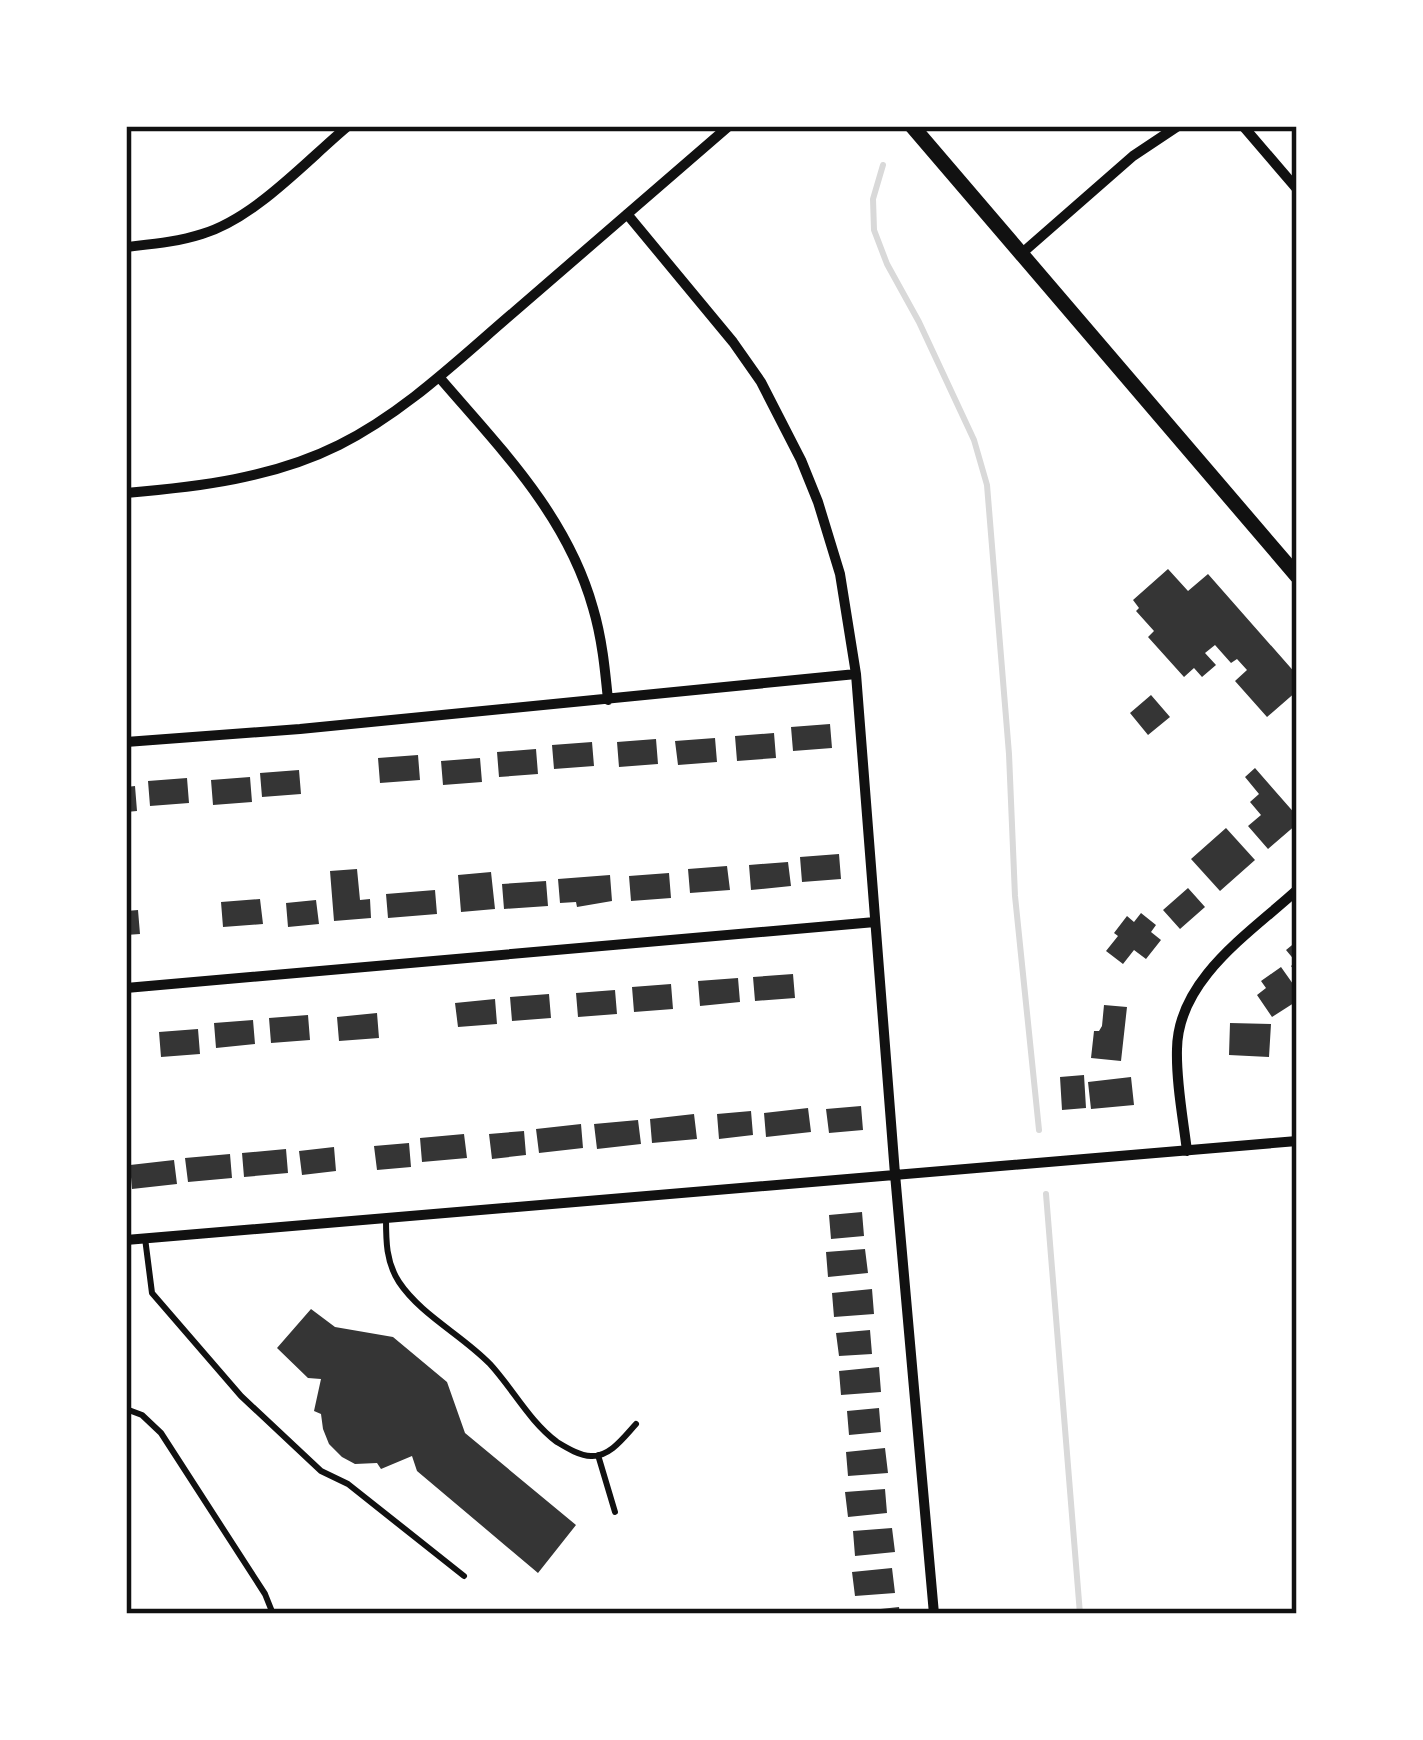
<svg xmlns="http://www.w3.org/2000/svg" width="1423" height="1740" font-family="'Roboto Condensed',sans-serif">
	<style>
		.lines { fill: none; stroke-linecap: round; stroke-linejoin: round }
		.stream { stroke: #d9d9d9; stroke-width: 6 }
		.building { fill: #353535 }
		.service { stroke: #111; stroke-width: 6 }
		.minor { stroke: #111; stroke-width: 10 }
		.secondary { stroke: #111; stroke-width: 15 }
		.neatline { fill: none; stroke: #111; stroke-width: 4.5 }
	</style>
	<rect width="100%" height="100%" fill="#fff"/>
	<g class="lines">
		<path class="stream" d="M883,165L873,199L874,230L887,264L919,322L974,440L987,485L1009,754L1015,896L1039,1130
			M1046,1194L1080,1614"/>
	</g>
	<path class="building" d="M1168,569L1188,591L1208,574L1297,675V691L1267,717L1235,681L1247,670L1237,659L1231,663L1215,645L1205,653L1216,665L1202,677L1194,668L1184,677L1148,637L1154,631L1136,611L1139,608L1133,600Z
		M1151,695L1170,717L1148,735L1130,713Z
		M830,724L832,748L793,751L791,727Z
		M774,733L776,758L737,761L735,736Z
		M715,738L717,762L678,765L675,741Z
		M656,739L658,764L619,767L617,742Z
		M592,742L594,766L554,769L552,745Z
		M536,749L538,774L499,777L497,752Z
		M418,755L420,780L380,783L378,758Z
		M480,758L482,782L443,785L441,761Z
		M1255,768L1297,816V824L1268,849L1248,826L1261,815L1250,802L1259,794L1245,777Z
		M299,770L301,794L262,797L260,773Z
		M250,777L252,802L213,805L211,780Z
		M187,778L189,803L150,806L148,781Z
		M135,786L137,811L126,812V787Z
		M1226,828L1255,860L1220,891L1191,859Z
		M839,854L841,879L802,882L800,857Z
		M788,862L791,886L751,890L749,865Z
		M727,866L730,890L690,893L688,869Z
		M357,869L360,900L370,899L371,918L334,921L330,871Z
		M491,872L495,909L461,912L458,875Z
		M669,873L671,898L631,901L629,876Z
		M610,875L612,901L577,907L576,902L560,903L558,879Z
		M546,881L548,906L504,909L502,884Z
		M1188,888L1205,907L1180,929L1163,910Z
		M435,890L437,914L388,918L386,894Z
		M260,899L263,924L223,927L221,902Z
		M316,900L319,924L288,927L286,903Z
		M138,910L140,934L126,935V911Z
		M1141,913L1156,925L1151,932L1161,940L1146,959L1134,950L1123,964L1106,951L1118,936L1114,933L1127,916L1134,922Z
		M1297,941V974L1291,966L1296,962L1286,950Z
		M1281,967L1293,984L1297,981V1001L1272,1017L1257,995L1266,988L1261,981Z
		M793,974L795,998L755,1001L753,977Z
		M738,978L740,1002L700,1006L698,981Z
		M671,984L673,1009L634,1012L632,987Z
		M615,990L617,1014L578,1017L576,993Z
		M549,994L551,1018L512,1021L510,997Z
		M495,999L497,1024L458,1027L455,1003Z
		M1104,1005L1127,1007L1121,1061L1091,1058L1094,1031H1099L1102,1026Z
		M377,1013L379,1038L339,1041L337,1017Z
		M308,1015L310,1040L271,1043L269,1018Z
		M253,1020L255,1044L216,1048L214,1023Z
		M1230,1023L1271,1024L1269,1057L1229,1055Z
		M198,1029L200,1054L161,1057L159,1032Z
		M1084,1075L1086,1108L1062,1110L1060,1077Z
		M1131,1077L1134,1105L1091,1109L1088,1082Z
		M861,1106L863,1130L829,1133L826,1109Z
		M808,1108L811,1132L766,1137L764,1113Z
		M751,1111L753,1135L719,1139L717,1114Z
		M694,1114L697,1139L652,1143L650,1119Z
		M638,1120L641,1144L597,1149L594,1124Z
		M581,1124L583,1148L539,1153L536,1129Z
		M524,1131L526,1155L492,1159L489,1134Z
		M464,1134L467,1158L422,1162L420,1138Z
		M409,1143L411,1167L377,1170L374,1146Z
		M334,1147L336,1171L302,1175L299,1151Z
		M286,1149L288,1173L244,1177L242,1153Z
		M230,1154L232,1178L188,1182L185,1158Z
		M174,1160L177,1184L132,1189L130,1165Z
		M862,1212L864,1236L831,1239L829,1215Z
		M865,1249L868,1273L828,1277L826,1252Z
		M872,1289L874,1314L834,1317L832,1293Z
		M311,1309L335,1327L393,1337L447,1382L465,1433L576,1525L538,1573L417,1471L412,1456L381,1469L377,1463L355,1464L342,1457L329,1444L323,1429L321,1414L314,1411L321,1379L308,1378L277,1348Z
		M870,1330L872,1354L839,1356L836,1333Z
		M879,1367L881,1392L841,1395L839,1371Z
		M879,1408L881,1432L849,1435L847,1411Z
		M885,1448L888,1473L848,1476L846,1452Z
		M885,1489L887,1513L848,1517L845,1492Z
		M892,1528L895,1552L855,1556L853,1531Z
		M892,1568L895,1593L855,1596L852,1572Z
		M899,1607L900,1614H863L862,1611Z"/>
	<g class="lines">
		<path class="service" d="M386,1218C386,1241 386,1262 399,1282C421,1315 462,1335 490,1364C513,1389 529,1421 557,1442C567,1448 580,1456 591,1456C610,1457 624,1437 636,1424
			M145,1238L152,1293L241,1396L321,1471L348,1484L464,1576
			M126,1409L142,1415L161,1433L265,1594L273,1614
			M598,1455L615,1512"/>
		<path class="minor" d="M1243,126L1297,189
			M627,214L733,342L761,382L801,460L818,502L840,574L856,674L895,1174L934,1614
			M126,247C152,244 177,242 202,234C255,218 305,162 348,126
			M1021,254L1133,156L1178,126
			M439,377C500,448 567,515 593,608C602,638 605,669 608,700
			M126,493C198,487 273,478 339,445C405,412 459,359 514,312C585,250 657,188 729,126
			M126,742L300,729L856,674
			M126,988L875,922
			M1187,1151C1183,1118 1176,1082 1177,1049C1178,979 1250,933 1297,890
			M126,1240L1297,1141"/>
		<path class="secondary" d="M912,126L1297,576"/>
	</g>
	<rect width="1423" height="1740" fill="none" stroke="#ffffff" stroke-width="258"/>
	<rect x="129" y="129" width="1165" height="1482" class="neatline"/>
</svg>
